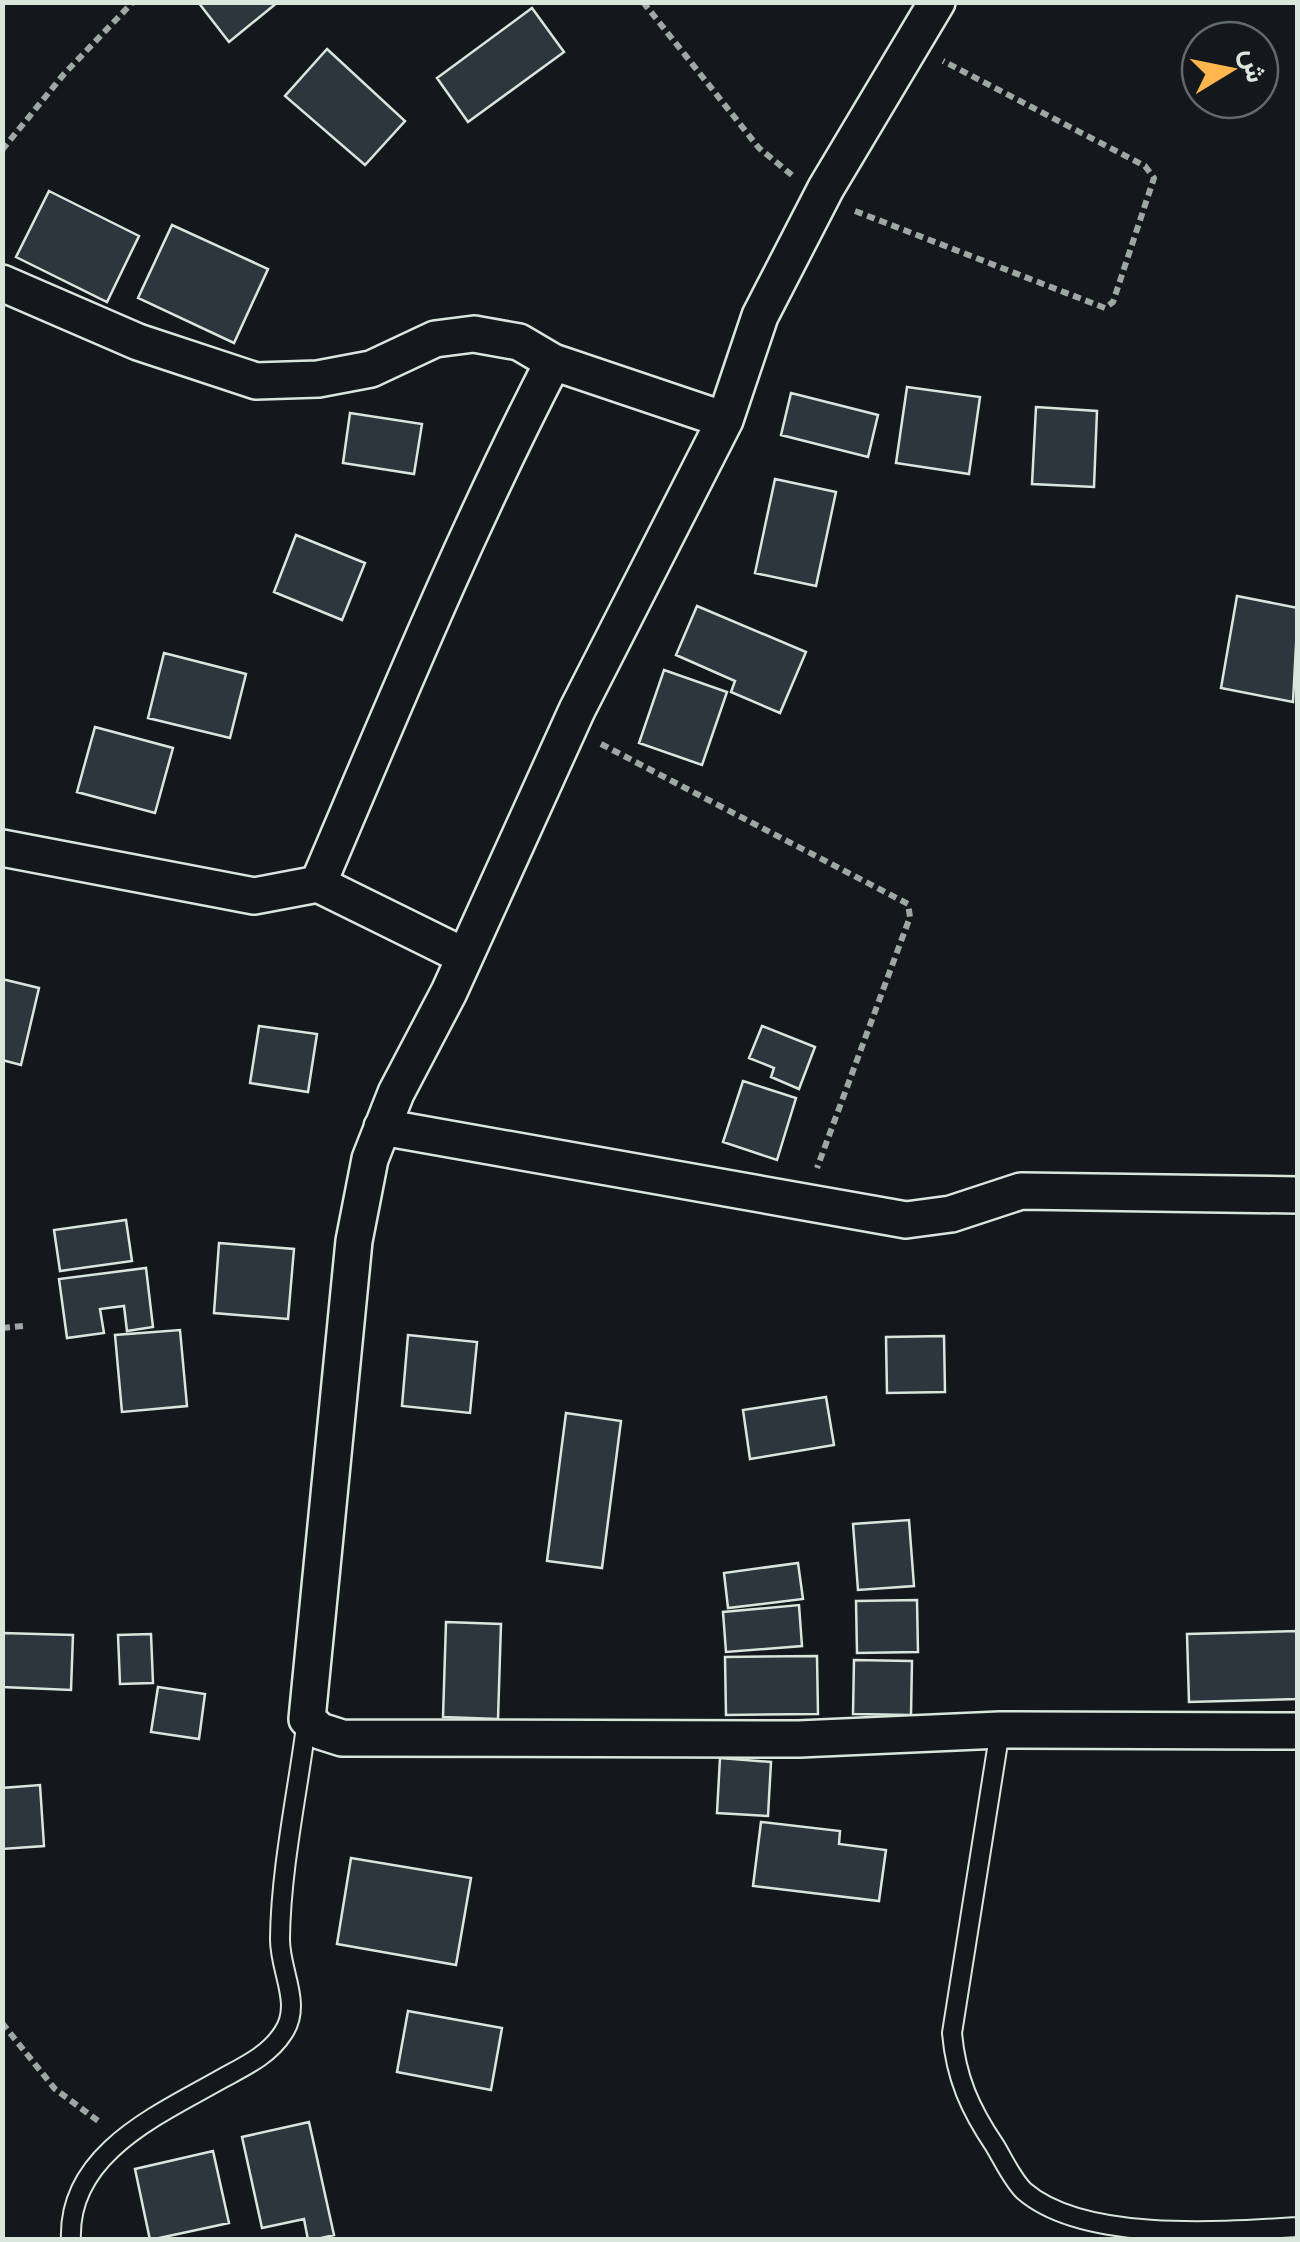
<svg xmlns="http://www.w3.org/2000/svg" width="1300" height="2242" font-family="'Asap Condensed',Vazirmatn,sans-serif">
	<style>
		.building { fill: #2c363c; stroke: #d8e6dc; stroke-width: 2.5 }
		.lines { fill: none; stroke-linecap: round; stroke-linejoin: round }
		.service-casing { stroke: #d8e6dc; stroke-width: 22 }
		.minor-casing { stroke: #d8e6dc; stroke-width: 40 }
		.path { stroke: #9da8a2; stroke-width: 6; stroke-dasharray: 8 5; stroke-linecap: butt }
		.service { stroke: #14181c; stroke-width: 18 }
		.minor { stroke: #14181c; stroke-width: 35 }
	</style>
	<rect width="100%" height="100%" fill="#14181c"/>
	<path class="building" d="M198,2H278L229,42Z
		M532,8L564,52L468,122L437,78Z
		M327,49L405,121L365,165L285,96Z
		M49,191L139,236L107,302L16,257Z
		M172,225L268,269L234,343L138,298Z
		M907,387L980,397L969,474L896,463Z
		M791,393L878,415L868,457L781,435Z
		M1036,407L1097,411L1094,487L1032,484Z
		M350,413L422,424L414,474L343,463Z
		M775,479L836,492L816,586L755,573Z
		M296,535L365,563L342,620L274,592Z
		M1237,596L1298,608L1293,702L1221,688Z
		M697,606L806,652L780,713L731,692L735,681L676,655Z
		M164,653L246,674L230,738L148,718Z
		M664,670L727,692L702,765L639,743Z
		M95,727L173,748L155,813L77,792Z
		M2,979L39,988L21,1065L2,1060Z
		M259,1026L317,1034L308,1092L250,1083Z
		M762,1026L815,1047L799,1089L771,1077L774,1068L749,1058Z
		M743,1081L796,1098L777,1160L723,1142Z
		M126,1220L132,1261L60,1271L54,1230Z
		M219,1243L294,1249L288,1319L214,1313Z
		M146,1268L153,1327L127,1331L124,1306L100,1309L104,1333L67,1338L59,1279Z
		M180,1330L187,1406L122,1412L115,1335Z
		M408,1335L477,1342L470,1413L402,1406Z
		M944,1336L945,1392L887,1393L886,1337Z
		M826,1397L834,1445L750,1459L743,1410Z
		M566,1413L621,1421L602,1568L547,1561Z
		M909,1520L914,1586L858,1590L853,1524Z
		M798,1563L803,1599L728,1608L724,1573Z
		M917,1600L918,1652L857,1653L856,1601Z
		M799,1605L802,1646L726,1652L723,1612Z
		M446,1622L501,1624L498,1719L443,1717Z
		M1298,1631V1699L1189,1702L1187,1634Z
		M2,1633L73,1635L71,1690L2,1687Z
		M151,1634L153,1683L120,1684L118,1635Z
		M817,1656L818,1714L726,1715L725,1657Z
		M854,1660L912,1661L911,1715L853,1714Z
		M158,1687L205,1694L199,1739L151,1732Z
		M720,1758L771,1762L768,1816L717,1813Z
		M40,1785L44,1846L2,1849V1788Z
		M761,1822L840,1831L839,1844L886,1850L879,1901L753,1886Z
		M351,1858L471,1878L456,1965L337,1944Z
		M408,2011L502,2028L491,2090L397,2072Z
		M309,2122L334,2235L313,2240H308L304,2219L262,2228L242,2137Z
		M213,2151L229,2223L150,2240L135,2169Z"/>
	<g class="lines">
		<g class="service-casing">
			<path id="service" d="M1000,1730L952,2033C956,2078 970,2109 995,2146C1004,2161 1012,2179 1024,2191C1083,2242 1220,2232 1298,2227
				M71,2240C67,2153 160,2114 223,2078C245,2066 269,2055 283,2033C303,2004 279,1970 280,1938C281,1866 298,1791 307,1719"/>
		</g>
		<g class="minor-casing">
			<path id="minor" d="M937,2L826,188L760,316L725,420L577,710L449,992L396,1093L370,1159L354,1241L307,1719L320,1731L342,1738L799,1739L1000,1730L1298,1731
				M2,283L138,342L256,381L318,379L371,369L435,339L474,334L519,342L553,362L725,420
				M2,848L254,896L318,884L464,956
				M318,884C393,708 465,532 553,362
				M382,1127L906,1220L951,1214L1021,1191L1298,1195"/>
		</g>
		<path class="path" d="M643,2L759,148L793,176
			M2,150L64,74L133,2
			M855,211L1105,308L1113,302L1154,178L1145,166L943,61
			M601,744L908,904L910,917L817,1168
			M2,1328L23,1326
			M2,2023L55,2089L101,2123"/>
		<use href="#service" class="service"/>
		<use href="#minor" class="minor"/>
	</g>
	<rect width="1300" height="2242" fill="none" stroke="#d8e6dc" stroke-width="10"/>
	<g transform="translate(1230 70) rotate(80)"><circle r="48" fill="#14181c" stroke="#626a69" stroke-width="2.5"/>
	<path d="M0-8L18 38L0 25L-18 38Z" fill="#ffb74d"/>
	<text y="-15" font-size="28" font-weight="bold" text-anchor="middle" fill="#d8e6dc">ش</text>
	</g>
</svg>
